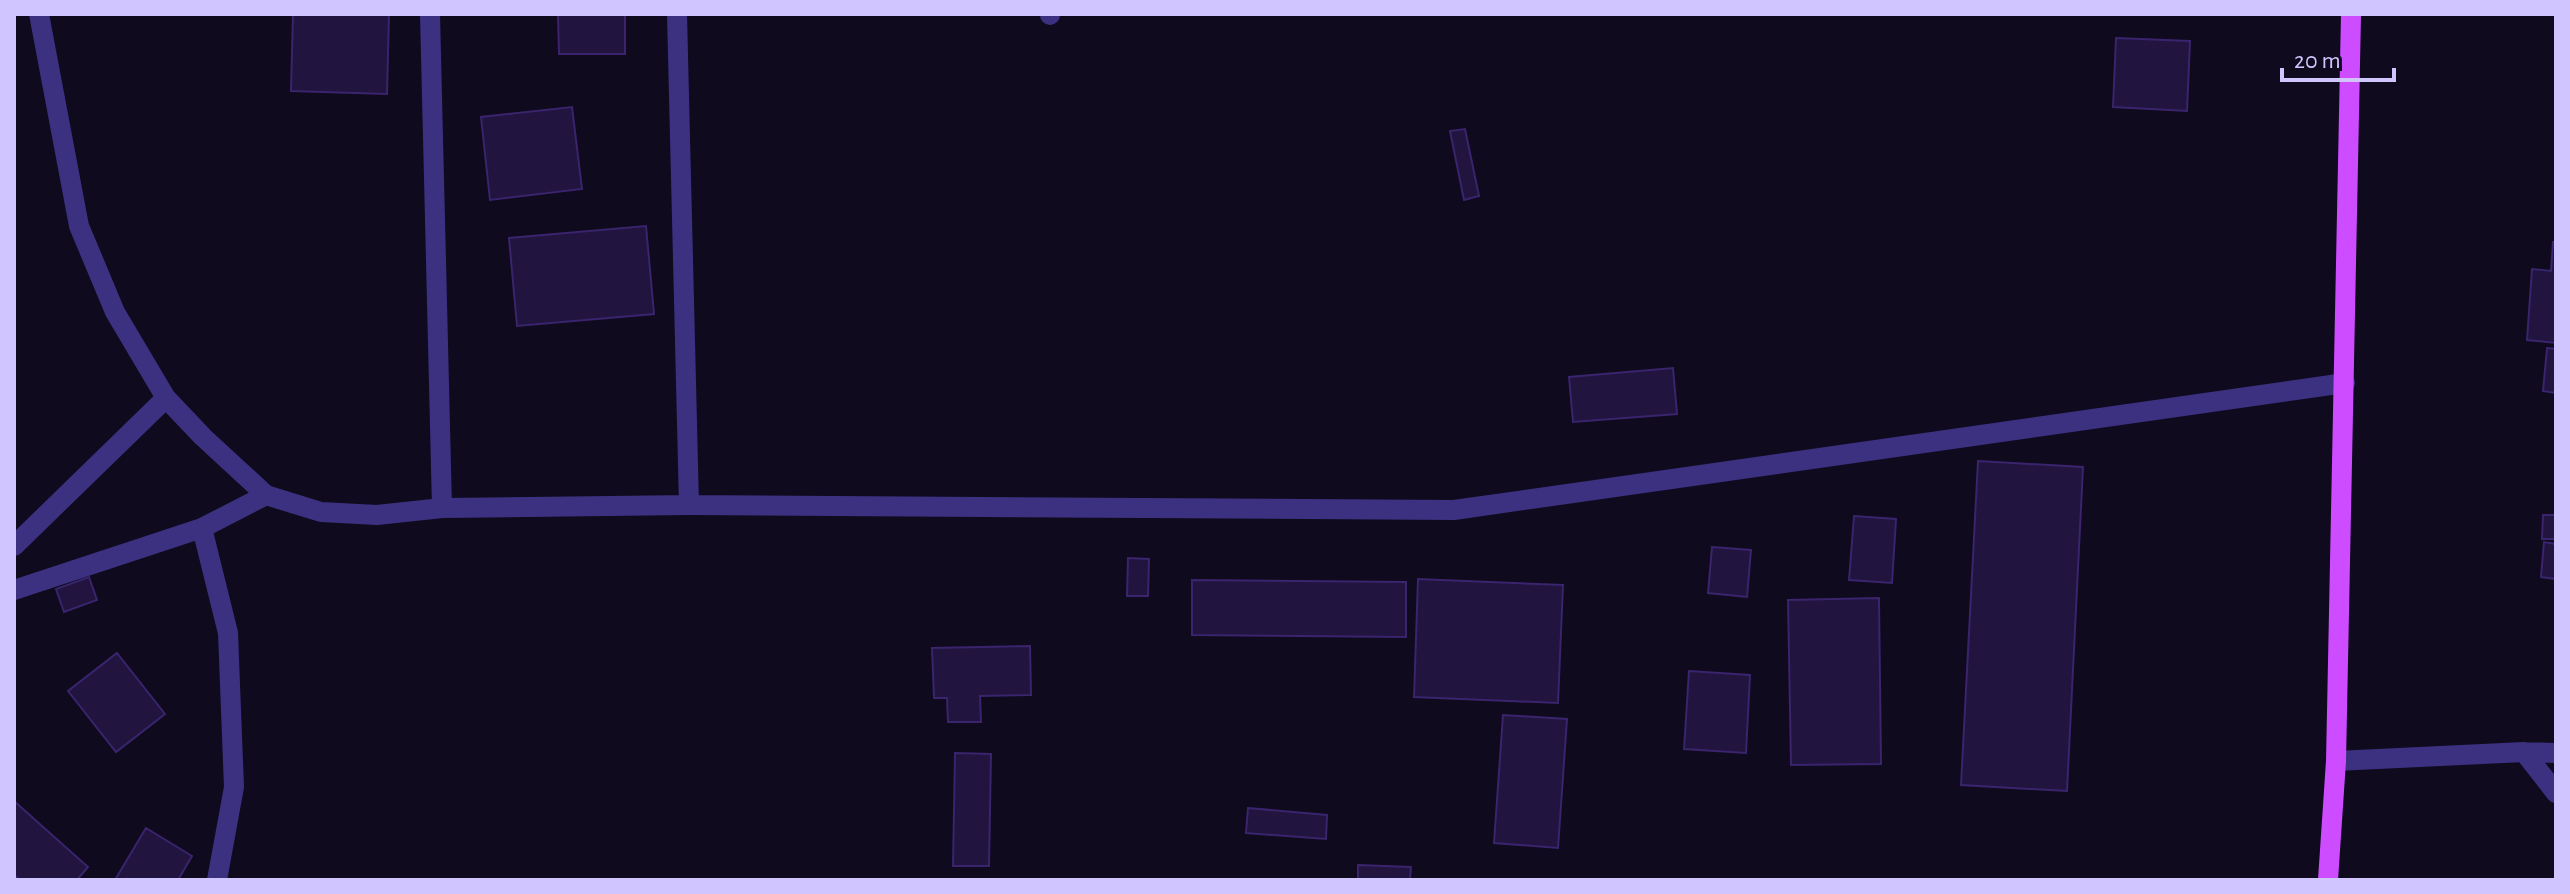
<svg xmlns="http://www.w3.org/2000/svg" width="2570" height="894" font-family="'Alegreya Sans',sans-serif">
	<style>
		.building { fill: #21143f; stroke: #39246d; stroke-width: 2 }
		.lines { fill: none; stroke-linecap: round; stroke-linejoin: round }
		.minor { stroke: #3b3180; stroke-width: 20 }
		.primary { stroke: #cd4cff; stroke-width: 20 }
	</style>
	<rect width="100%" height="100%" fill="#0f0a1d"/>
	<path class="building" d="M293,14H389L387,94L291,91Z
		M558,14H625V54H559Z
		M2116,38L2190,41L2187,111L2113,107Z
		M572,107L582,189L490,200L481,117Z
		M1465,129L1479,196L1464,200L1450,131Z
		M646,226L654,314L517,326L509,238Z
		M2553,242H2556V343L2527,340L2532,269L2551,271Z
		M2547,348L2556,349V393L2543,391Z
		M1673,368L1677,414L1573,422L1569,377Z
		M1978,461L2083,467L2067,791L1961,785Z
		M2543,515H2556V539H2542Z
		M1854,516L1896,519L1892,583L1849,580Z
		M2544,542L2556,544V579L2541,577Z
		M1712,547L1751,550L1747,597L1708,593Z
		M1128,558L1149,559L1148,596H1127Z
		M89,577L97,600L64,612L56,589Z
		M1418,579L1563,585L1558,703L1414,697Z
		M1192,580L1406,582V637L1192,635Z
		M1879,598L1881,764L1791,765L1788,600Z
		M1030,646L1031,695L980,696L981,722H948L947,698H934L932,648Z
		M117,653L165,714L116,752L68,691Z
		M1689,671L1750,675L1746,753L1684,749Z
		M1503,715L1567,719L1558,848L1494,843Z
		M955,753L991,754L989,866H953Z
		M14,801L88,867L77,880H20L14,875Z
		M1248,808L1327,815L1326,839L1246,833Z
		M146,828L192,856L178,880H115Z
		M1358,865L1411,867L1410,880H1358Z"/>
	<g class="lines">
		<path class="minor" d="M39,14L79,226L115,312L166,398L203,437L266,495L321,512L377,515L442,508L689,505L1454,510L2345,383
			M430,14L442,508
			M677,14L689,505
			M1050,14V15
			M202,528L228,633L234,787L217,880
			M14,546L166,398
			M14,590L202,528L266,495
			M2524,752L2556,793
			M2336,761L2524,752L2556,753"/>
		<path class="primary" d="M2328,880L2336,761L2351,14"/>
	</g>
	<rect width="2570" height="894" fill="none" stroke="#d1c5ff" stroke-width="32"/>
	<path d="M2282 68v12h112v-12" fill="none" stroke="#d1c5ff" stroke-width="4"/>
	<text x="2294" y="68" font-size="24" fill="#d1c5ff" stroke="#0f0a1d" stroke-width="6" paint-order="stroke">20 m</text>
</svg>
